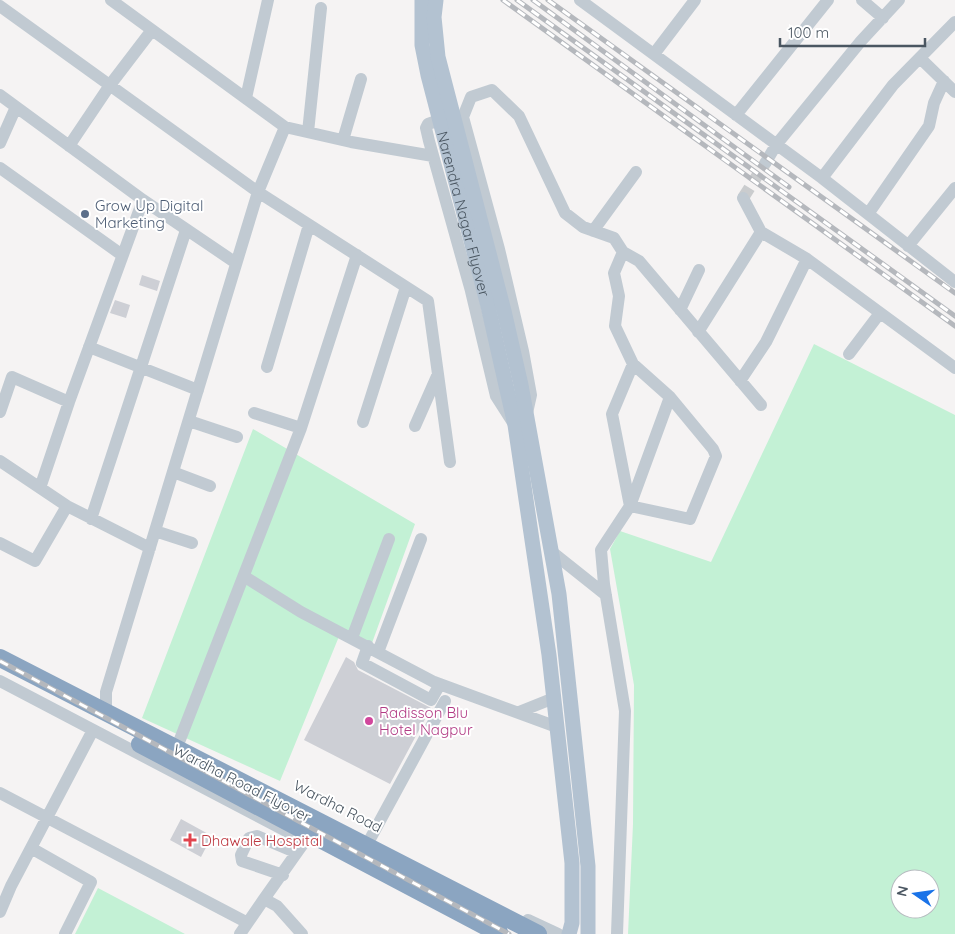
<svg xmlns="http://www.w3.org/2000/svg" width="955" height="934" font-family="Quicksand,sans-serif">
	<style>
		.green { fill: #c3f1d5; fill-rule: evenodd }
		.building { fill: #cdcfd5 }
		.lines { fill: none; stroke-linecap: round; stroke-linejoin: round }
		.minor-tunnel { stroke: #caccce; stroke-width: 12; stroke-dasharray: 12 6; stroke-linecap: butt }
		.minor { stroke: #c1cad2; stroke-width: 12 }
		.major { stroke: #b3c2d1; stroke-width: 15 }
		.highway { stroke: #8ba5c1; stroke-width: 18 }
		.rail-casing { stroke: #b5b8bd; stroke-width: 5 }
		.rail { stroke: #fff; stroke-width: 3; stroke-dasharray: 9; stroke-linecap: butt }
		.service-dot { fill: #5c6f8a; stroke: #fff; stroke-width: 2 }
		.hotel-dot { fill: #d1479c; stroke: #fff; stroke-width: 2 }
		.health-dot { fill: #e0444e; stroke: #fff; stroke-width: 2 }
		.labels { text-anchor: middle; dominant-baseline: central; stroke-width: 4; stroke-linejoin: round; paint-order: stroke }
		.service-label { font-size: 15px; fill: #4e5e75; stroke: #fff; text-anchor: start }
		.street-label { font-size: 15px; fill: #4a5661; stroke: #fff }
		.hotel-label { font-size: 15px; fill: #b23c85; stroke: #fff; text-anchor: start }
		.health-label { font-size: 15px; fill: #be3a42; stroke: #fff; text-anchor: start }
	</style>
	<rect width="100%" height="100%" fill="#f5f3f3"/>
	<path class="green" d="M814,344L955,415V934H628L633,824L634,685L610,549L620,531L711,562ZM900,879H930V909H900Z
		M253,429L415,524L372,643L340,634L280,781L142,718Z
		M98,888L185,934H75Z"/>
	<path class="building" d="M142,275L160,281L157,291L139,285Z
		M115,300L130,305L126,318L110,313Z
		M346,657L354,662L358,670L431,708L390,784L304,740Z
		M181,819L212,836L201,857L170,840Z"/>
	<g class="lines">
		<path class="minor-tunnel" d="M743,198L766,162"/>
		<path class="minor" d="M111,0L285,127L258,192L428,301L450,462
			M580,0L822,178L893,85L955,22
			M862,0L883,18
			M0,6L258,192L106,692V705
			M654,54L695,0
			M920,58L955,92
			M0,95L143,200
			M246,98L268,0
			M736,115L828,0
			M448,117L428,124L426,128L429,141L471,291L496,396L512,421
			M285,127L351,142L433,156
			M308,132L321,8
			M343,140L361,79
			M0,143L16,107
			M69,146L110,85L152,30
			M766,162L776,145L861,41L899,0
			M0,168L122,255
			M822,178L955,282
			M743,198L761,232
			M868,214L929,126L934,103L944,81
			M593,231L636,172
			M908,246L955,188
			M623,252L639,261L761,405
			M807,259L955,368
			M680,310L699,270
			M698,332L761,232L807,259L766,342L740,381
			M89,347L198,390
			M849,354L880,313
			M633,364L670,397L713,449L716,456L690,519L630,506L612,414Z
			M267,367L309,225
			M0,412L12,377L69,402L143,200L236,263
			M254,413L301,428L357,255
			M527,413L531,395L523,351L499,249L463,117L471,97L492,90L519,116L565,213L583,227L614,238L623,252L614,273L619,296L615,326L633,364
			M189,421L237,437
			M363,422L406,287
			M415,426L438,374
			M0,461L67,506L35,561L0,543
			M173,472L210,486
			M40,488L69,402
			M67,506L150,548
			M91,519L186,230
			M155,531L192,543
			M552,552L606,595
			M245,577L301,612L434,682L557,727
			M352,638L389,539
			M368,646L362,663L431,700L440,684
			M378,652L421,539
			M0,681L305,841
			M519,712L554,698
			M179,742L301,428
			M0,793L246,922
			M369,841L445,701
			M31,848L91,882L65,934
			M283,875L242,861L241,855L249,838L257,836L295,852
			M0,912L11,886L93,730
			M528,920L558,934
			M240,934L264,899
			M302,934L277,906L264,899L305,841
			M617,934L625,711L604,584L601,550L630,506L670,397"/>
		<g class="major">
			<path id="s1" d="M422,0V45L428,75L488,306L515,425L549,655L572,863V923L569,934"/>
			<path d="M436,0L434,17L438,57L504,311L521,385L559,594L588,866V934"/>
		</g>
		<path class="highway" d="M0,658L538,934
			M140,744L500,934"/>
		<g class="rail-casing">
			<path id="rail" d="M503,0L955,326
				M517,0L955,316
				M533,0L789,187
				M548,0L955,293
				M0,661L509,934"/>
		</g>
		<use href="#rail" class="rail"/>
	</g>
	<circle class="service-dot" cx="85" cy="214" r="5"/>
	<circle class="hotel-dot" cx="369" cy="721" r="5"/>
	<path class="health-dot" d="M187.5 832.5h5v5h5v5h-5v5h-5v-5h-5v-5h5z"/>
	<g class="labels">
		<g class="service-label">
			<text x="95" y="205">Grow Up Digital<tspan x="95" dy="17">Marketing</tspan></text>
		</g>
		<g class="street-label">
			<text stroke="none"><textPath href="#s1" startOffset="219">Narendra Nagar Flyover</textPath></text>
			<text transform="translate(242 783) rotate(27)">Wardha Road Flyover</text>
			<text transform="translate(338 806) rotate(27)">Wardha Road</text>
		</g>
		<g class="hotel-label">
			<text x="379" y="712">Radisson Blu<tspan x="379" dy="17">Hotel Nagpur</tspan></text>
		</g>
		<g class="health-label">
			<text x="201" y="840">Dhawale Hospital</text>
		</g>
	</g>
	<g transform="translate(915 894) rotate(283)"><circle r="24" fill="#ffffff" stroke="#b7bbc0"/>
	<path d="M0-4L9 19L0 12L-9 19Z" fill="#1a73e8"/>
	<text y="-8" font-size="14" font-weight="bold" text-anchor="middle" fill="#4a5661">N</text>
	</g>
	<path d="M780 38v8h145v-8" fill="none" stroke="#4a5661" stroke-width="2.5"/>
	<text x="788" y="38" font-size="15" fill="#4a5661" stroke="#ffffff" stroke-width="4" paint-order="stroke">100 m</text>
</svg>
